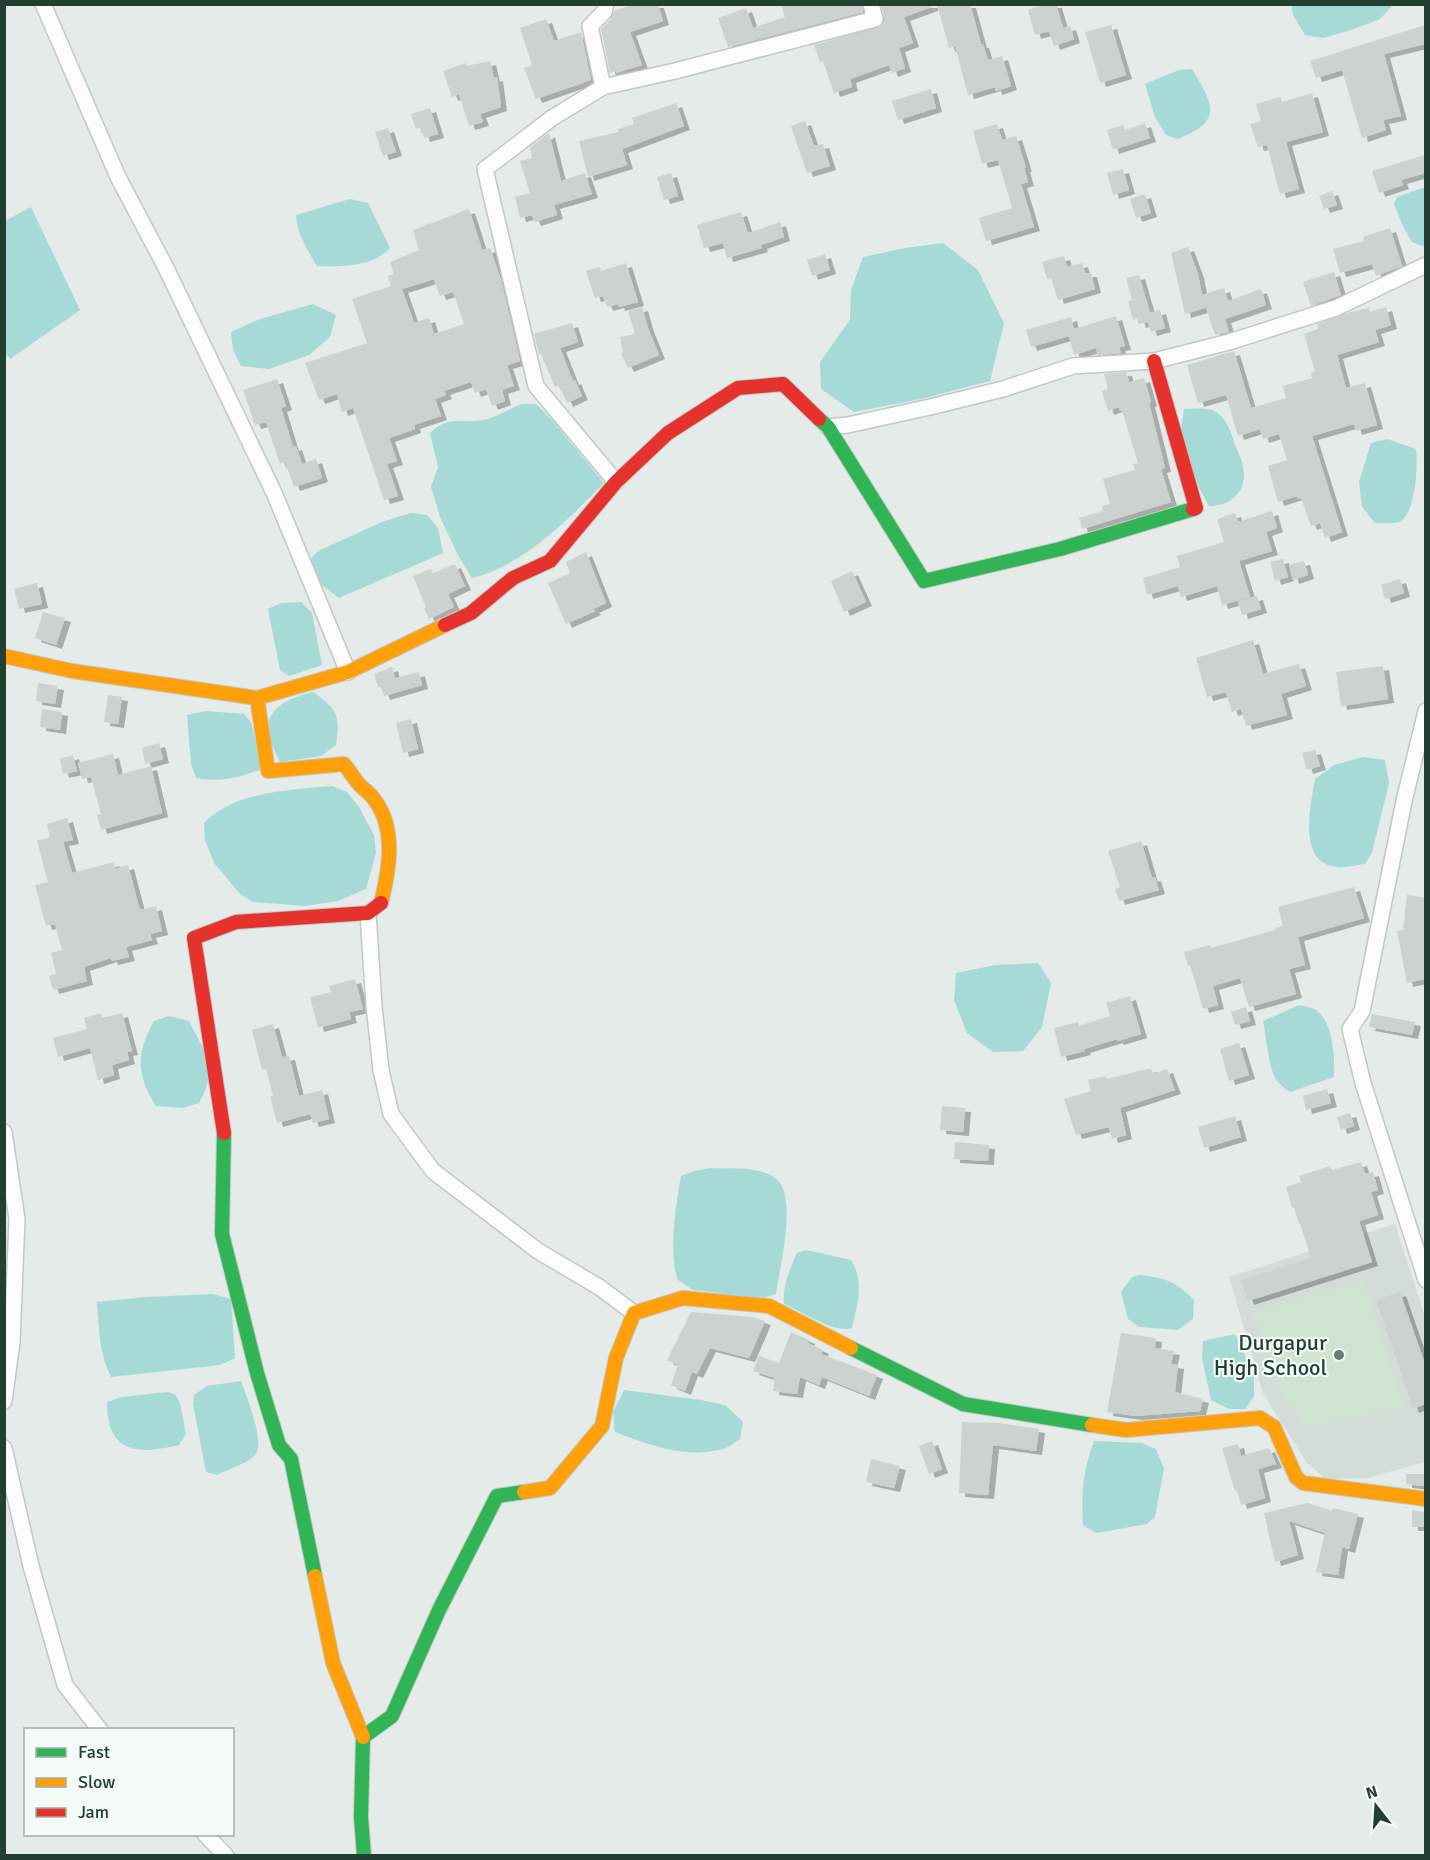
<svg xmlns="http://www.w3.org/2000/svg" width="1430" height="1860" font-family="Signika,sans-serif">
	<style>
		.built { fill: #d3dcd7 }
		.green { fill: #cee4d0 }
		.water { fill: #a6dad6 }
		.building { fill: #ccd2cf; fill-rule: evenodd; filter: url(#shadow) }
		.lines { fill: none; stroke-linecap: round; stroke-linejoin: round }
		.street-casing { stroke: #c2c8c5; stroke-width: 18 }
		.fast-casing { stroke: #c1c8c5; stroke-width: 16 }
		.slow-casing { stroke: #c1c8c5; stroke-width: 16 }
		.jam-casing { stroke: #c1c8c5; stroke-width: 16 }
		.street { stroke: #fbfcfc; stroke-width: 15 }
		.fast { stroke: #30b455; stroke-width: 14 }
		.slow { stroke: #ff9f0a; stroke-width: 14 }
		.jam { stroke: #e5322d; stroke-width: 14 }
		.poi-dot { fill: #667b71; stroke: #f4faf6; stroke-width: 2 }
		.labels { text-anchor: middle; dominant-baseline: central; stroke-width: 4.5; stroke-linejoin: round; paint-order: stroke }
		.poi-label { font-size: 22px; fill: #223f31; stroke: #f4faf6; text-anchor: end }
	</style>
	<defs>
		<filter id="shadow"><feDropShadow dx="6" dy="4" stdDeviation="0" flood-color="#0004"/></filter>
	</defs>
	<rect width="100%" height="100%" fill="#e5ebe8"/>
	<path class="built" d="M1395,1224L1425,1317V1462L1367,1478L1326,1479L1307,1463L1263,1393L1229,1277Z"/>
	<path class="green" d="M1363,1279L1404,1408L1307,1428L1282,1395L1253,1313Z"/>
	<path class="water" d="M1291,5V4L1393,5L1380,19L1351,30L1323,38L1305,35L1293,15Z
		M1192,69C1214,105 1223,121 1178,139L1166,135L1155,117L1145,84L1179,70Z
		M1425,187H1426L1425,247L1412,242L1403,226L1394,204L1397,197Z
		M350,199L368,203L390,248C373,267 341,267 317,266C307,249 297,234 296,215Z
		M31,207L80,310L10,359L4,351L5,221Z
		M943,243L978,270L1004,323L990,381L921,399L854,412L821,389L820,362L850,320L851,290L863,257L905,248Z
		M313,304L336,315L330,337L309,355L269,369L241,366L233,350L231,332L260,319Z
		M522,404H536L553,421L604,483C570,518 520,568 472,578L458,555L440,517L431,487L438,467L430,433C451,413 462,426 487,419C499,416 510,408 522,404Z
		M1184,409C1195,409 1212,406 1220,415C1228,422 1232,435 1235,445C1238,452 1242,459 1243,467C1248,491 1231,506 1209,506L1201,492L1180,437Z
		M1387,439L1416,449C1418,465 1416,514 1399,522C1393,524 1382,523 1375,523L1362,507L1359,482L1371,443Z
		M410,513L427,515L438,528L443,553L339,598L322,585L310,560L318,551L382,522Z
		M301,602L312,613L322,665L289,676L280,670L268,609L281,603Z
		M313,692C337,709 341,715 336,745L321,756L280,762C275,751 267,737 268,725C271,704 296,696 313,692Z
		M206,711L244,714L251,722L262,769C241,777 218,783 196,778L191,764L187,715Z
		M1363,757L1385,760L1389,783L1372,853L1365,864C1356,865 1345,868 1337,867C1296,863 1311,804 1315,779L1334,765Z
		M332,786L347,792L359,807L374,835L376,853L366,889L338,901L305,906L253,902L240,894L214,863L205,840L204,823C234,791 290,790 332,786Z
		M1038,963L1051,983L1042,1027L1023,1051L993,1052L967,1033L954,1000L956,973L995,965Z
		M1299,1005C1304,1006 1310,1007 1314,1009C1333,1018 1335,1058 1334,1077L1290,1092C1286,1089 1281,1086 1278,1082C1268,1070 1267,1038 1263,1021Z
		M169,1016L189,1021C205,1053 219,1068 199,1103L183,1108L156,1106C136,1075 136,1053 154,1021Z
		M711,1168C730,1169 759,1166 775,1178C799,1194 779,1270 776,1294L762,1298L693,1290L678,1280C668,1255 676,1203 681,1176L694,1171Z
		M806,1250L851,1260C865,1282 857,1305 852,1328C836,1334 800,1311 784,1304C782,1287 790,1268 797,1253Z
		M1140,1275C1165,1278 1176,1281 1194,1300L1193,1319L1178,1330L1139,1327L1128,1319L1121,1292L1132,1277Z
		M213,1294L231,1299L235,1358L220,1365L111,1377C99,1354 99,1328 97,1302L146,1297Z
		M1235,1334L1254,1374V1396L1245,1409H1229L1211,1400L1202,1358L1203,1341Z
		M241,1381C246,1395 266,1443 255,1455C249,1463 226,1470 217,1475L206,1472L193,1404L194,1395L207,1386Z
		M624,1390L701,1400L725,1405L743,1422L740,1439C734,1443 726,1449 719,1450C683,1458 649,1445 615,1432L613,1412Z
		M167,1392L175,1394L180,1403L186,1434L179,1445C138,1455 107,1454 107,1402L122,1397Z
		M1094,1441L1142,1443L1156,1449L1164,1468L1155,1517L1147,1524L1096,1533L1083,1525C1081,1493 1083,1471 1094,1441Z"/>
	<path class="building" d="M634,4H658L663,21L630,32L642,65L616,73V71L610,73L601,29L611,19L614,11Z
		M781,4H862L863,12L728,47L718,18L746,8L753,28L785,17Z
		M881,4H932V7L904,17L913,43L899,48L905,68L892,73L889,65L850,79L852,87L834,93L823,61L820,62L814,45L881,26L884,17Z
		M937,4H970L981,44H983L988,60L1002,56L1011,86L996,91L995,87L968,95L955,46L949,48Z
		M1046,4H1056L1063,28L1070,26L1074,39L1054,46L1049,31L1035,35L1028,10Z
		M546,19L554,41L581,32L591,80L536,99L524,68L532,65L520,28Z
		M1111,25L1126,75L1100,83L1085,32Z
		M1425,25V44L1384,54L1401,116L1383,120L1386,130L1362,138L1342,70L1316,78L1310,61Z
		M490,61L494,78L497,77L501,107L480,114L483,122L469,126L459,94L452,97L443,71L466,63L467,66Z
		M931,89L936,108L898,120L892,101Z
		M1312,93L1323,132L1286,142L1299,189L1280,194L1267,145L1258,147L1250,124L1261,121L1256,104L1280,97L1282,102Z
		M676,103L684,126L622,149L627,165L588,177L579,141L619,132L618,129L634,124L632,118Z
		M430,108L438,134L424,138L421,127L416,129L411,114Z
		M805,121L814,146L823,144L830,166L807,173L791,126Z
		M1145,123L1150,138L1113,150L1107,130L1123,125L1125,130Z
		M997,124L1002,140L1016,136L1026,168H1024L1028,182L1021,184L1034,227L986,241L979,218L1012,208L998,160L982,164L973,131Z
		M388,128L396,152L383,156L375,132Z
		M549,133L561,181L585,173L592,194L554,205L557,215L535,222L532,215L520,218L515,197L530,193L520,161L532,158L530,147Z
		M1425,155V173L1401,180L1403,185L1379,193L1372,171Z
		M1123,169L1129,190L1113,195L1107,173Z
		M671,173L678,196L664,200L657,177Z
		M1332,191L1337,205L1324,209L1319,196Z
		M1145,194L1151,213L1136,218L1130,199Z
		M469,209L482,250L490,248L501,280L520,361L507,365L514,386L502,390L505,401L492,406L486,389L475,393L471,382L444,391L446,395L435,399L441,416L414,425L415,429L389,438L397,461L387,464L398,496L384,500L353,408L342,412L337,394L319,400L305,363L367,343L352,299L391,286L388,276L394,274L390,262L419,250L413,230ZM434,279L440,296L453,292L464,324L434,334L429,318L414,323L402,289Z
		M741,212L748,233L780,222L784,237L761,245L762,248L727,258L723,243L704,248L697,225Z
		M1390,228L1402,266L1376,276L1372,264L1340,273L1333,249L1364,241L1363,237Z
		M1188,247L1198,274L1202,295L1224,288L1228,301L1261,289L1266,305L1225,319L1229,332L1215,335L1203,299L1205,308L1185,314L1171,253Z
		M825,254L830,270L812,276L807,260Z
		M1064,256L1067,267L1082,263L1085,273H1091L1095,289L1058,300L1051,278L1047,279L1042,262Z
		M626,263L638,302L619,307L618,304L607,307L603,296L595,298L586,271L600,267L601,271Z
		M1334,272L1341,295L1311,306L1303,282Z
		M1139,275L1150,313L1160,310L1165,328L1151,332L1148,322L1140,324L1138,318L1133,320L1128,301L1132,300L1126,278Z
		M642,307L648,328L659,355L628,368L621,354L623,353L620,337L635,334L628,311Z
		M1386,307L1391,325L1375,330L1379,342L1337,355L1346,388L1365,383L1377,425L1356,431L1354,424L1312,436L1342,532L1325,538L1320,523L1311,526L1301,498L1298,499L1297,496L1278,502L1268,466L1287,460L1279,434L1263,439L1260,429L1238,436L1226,395L1198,403L1187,365L1234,351L1251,408L1286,398L1283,386L1312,378L1311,373L1315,371L1304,334L1318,329L1317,324L1347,313L1369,308L1370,312Z
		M1116,316L1125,346L1119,347L1121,353L1098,355L1096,348L1074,355L1069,336L1031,347L1026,330L1071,317L1074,329Z
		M572,323L578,342L560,348L573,381L575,380L582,396L567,403L559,385L555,387L541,354H539L534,334Z
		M1126,372L1129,382L1144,378L1151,402L1149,403L1165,468L1161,469L1171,502L1082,529L1079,518L1103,511L1102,506L1110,504L1103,479L1135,470L1133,464L1138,463L1122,410L1120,411L1119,407L1108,411L1102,391L1108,389L1104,374Z
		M277,379L286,406L281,408L293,447L296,446L302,464L316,459L322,478L294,487L285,462L280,464L266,422L255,425L243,390Z
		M1272,511L1277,528L1266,532L1272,551L1239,561L1250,597L1222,605L1217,586L1181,597L1178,586L1147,595L1143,578L1180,567L1177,556L1224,542L1217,519L1235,513L1238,522Z
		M586,552L606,603L593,609L595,611L566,624L548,583L570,573L566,562Z
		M1283,559L1288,577L1275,581L1270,562Z
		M1304,561L1308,575L1293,580L1289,565Z
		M455,564L465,586L448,594L454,607L429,619L424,608L426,607L413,576L431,569L433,573Z
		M852,571L866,602L844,612L831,581Z
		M1400,579L1404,593L1385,599L1381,585Z
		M37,583L42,604L19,609L14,589Z
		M1257,596L1261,609L1242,615L1238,601Z
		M43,612L65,618L56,645L35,638Z
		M1253,640L1263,674L1299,664L1306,686L1281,694L1287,715L1246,726L1241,709L1232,712L1226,692L1207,697L1196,658Z
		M1383,666L1388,699L1341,706L1336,672Z
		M392,667L395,678L419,672L422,685L384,696L381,687H378L374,674Z
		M38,683L58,686L55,704L36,701Z
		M108,695L122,697L118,724L104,722Z
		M42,709L62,712L60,730L40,727Z
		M411,719L418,749L403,753L396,723Z
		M159,743L163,759L145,764L142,748Z
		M1315,750L1320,766L1307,770L1302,753Z
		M113,754L118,775L151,766L162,813L101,830L97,815L101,814L91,777L82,779L78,763Z
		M73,755L77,771L63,774L60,759Z
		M67,818L73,840L63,842L72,873L114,862L115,869L128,865L139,907L141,910L156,906L162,931L150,934L152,940L126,947L129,957L112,961L111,958L84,967L87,981L53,990L49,976L56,974L51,953L62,950L55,924L46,926L35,885L48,882L37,841L50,837L47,824Z
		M1141,841L1152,878L1155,877L1159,890L1119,901L1115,889L1120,887L1108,851Z
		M1354,887L1364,918L1298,937L1305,965L1289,969L1296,994L1249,1007L1240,978L1213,986L1218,1005L1203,1009L1190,965L1188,966L1184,952L1210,945L1211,948L1275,930V928L1283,926L1278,907Z
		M1407,895L1425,898V979L1407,983L1397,931L1403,930Z
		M355,979L363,1009L349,1012L351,1019L318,1028L310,997L331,992L329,986Z
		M1130,996L1141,1034L1118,1041L1117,1039L1084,1049L1085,1051L1061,1057L1054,1028L1078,1022L1079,1026L1110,1016L1106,1003Z
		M1246,1007L1250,1021L1235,1025L1231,1012Z
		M101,1013L102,1018L122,1013L132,1051L127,1052L129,1060L112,1065L114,1075L98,1080L90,1048L58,1057L53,1038L87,1029L84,1018Z
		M1372,1014L1415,1022L1412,1035L1369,1027Z
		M273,1024L282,1057L289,1056L299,1096L322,1090L329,1119L313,1123L310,1114L277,1123L270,1096H273L266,1069L262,1070L252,1030Z
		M1239,1043L1249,1075L1229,1081L1220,1049Z
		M1151,1068L1153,1074L1167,1069L1175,1090L1120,1108L1126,1135L1112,1139L1109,1127L1076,1135L1064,1099L1091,1091L1088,1080L1106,1076L1107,1079Z
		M1327,1089L1331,1103L1306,1110L1303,1096Z
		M942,1106L965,1108L963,1132L940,1130Z
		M1350,1113L1354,1126L1341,1130L1337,1117Z
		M1235,1116L1241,1137L1204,1148L1198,1127Z
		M955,1142L989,1145L988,1161L954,1159Z
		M1361,1162L1365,1174L1373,1172L1378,1190L1371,1192L1378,1215L1359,1221L1372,1262L1248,1301L1241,1280L1311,1258L1300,1223L1299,1224L1294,1207L1292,1208L1286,1187L1301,1182L1299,1176L1330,1166L1332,1170Z
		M1400,1292L1425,1364V1404L1413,1409L1376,1300Z
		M691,1312L753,1317L765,1321L749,1358L710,1348L697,1374L692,1372L685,1391L671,1385L678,1365L667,1360Z
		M791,1332L809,1340L808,1343L823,1350L821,1354L877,1375L869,1396L822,1377L819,1385L800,1377L797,1394L773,1391L775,1378L753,1371L759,1356L779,1363Z
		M1121,1333L1156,1338L1155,1348L1174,1351L1171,1364L1178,1365L1175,1392L1203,1399L1200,1411L1136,1416L1107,1412Z
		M962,1422L998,1423L1039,1429L1036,1451L993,1445L988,1495L959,1493Z
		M932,1441L942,1469L929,1474L919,1446Z
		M1238,1444L1241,1456L1269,1448L1276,1464L1258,1469L1265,1498L1241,1505L1237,1491H1235L1222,1448Z
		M871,1459L900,1466L894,1488L866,1482Z
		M1406,1474H1425V1486L1406,1484Z
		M1307,1503L1332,1511L1333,1508L1358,1514L1349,1549L1342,1547L1338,1575L1316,1572L1325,1533L1289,1521L1298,1555L1275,1562L1264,1513Z
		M1412,1510L1425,1512V1527H1412Z"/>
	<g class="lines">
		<g class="street-casing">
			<path id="street" d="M43,4L118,177L166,268L275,495L348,672
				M603,87L590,26L604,12L606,4
				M828,427L848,425L930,407L1003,389L1073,366L1154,361L1229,342L1336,308L1426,265
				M616,482L536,386L485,169L552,118L603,87L675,71L875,19L871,4
				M1426,711L1404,801L1362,1011L1350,1029L1363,1083L1426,1280
				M368,913L374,1006L381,1070L391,1114L433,1171L538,1251L599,1287L634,1313
				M4,1132L17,1219L12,1342L4,1401
				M4,1448L31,1566L65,1685L100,1730
				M205,1834L226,1856"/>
		</g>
		<g class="fast-casing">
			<path id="fast" d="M819,419L828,427L924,581L1060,549L1193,509
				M224,1133L222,1234L257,1373L279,1445L291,1459L315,1576
				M851,1348L963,1404L1092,1425
				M364,1856L361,1817L363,1737L392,1716L439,1610L497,1496L524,1492"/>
		</g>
		<g class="slow-casing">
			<path id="slow" d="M4,656L72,671L257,698L348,672L445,625
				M257,698L268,771L344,764C349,770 353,777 358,783C363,789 370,793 374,799C397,829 389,870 381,903
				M1092,1425L1126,1430L1260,1418L1274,1427L1296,1477L1303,1483L1426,1499
				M524,1492L550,1488L602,1426L616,1358L634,1313L683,1298L769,1306L851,1348
				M315,1576L333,1663L363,1737"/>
		</g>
		<g class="jam-casing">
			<path id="jam" d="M1154,361L1196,508L1193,509
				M445,625L471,613L513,578L550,561L616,482L668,433L738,388L783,384L819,419
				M224,1133L194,938L236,922L368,913L381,903"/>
		</g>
		<use href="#street" class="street"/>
		<use href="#fast" class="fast"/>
		<use href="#slow" class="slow"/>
		<use href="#jam" class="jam"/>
	</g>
	<circle class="poi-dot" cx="1339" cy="1355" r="6"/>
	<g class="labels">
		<g class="poi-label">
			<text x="1327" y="1342">Durgapur<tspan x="1327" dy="25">High School</tspan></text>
		</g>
	</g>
	<rect width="1430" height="1860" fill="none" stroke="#223f31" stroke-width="12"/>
	<rect x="24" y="1728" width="210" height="108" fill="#f4faf6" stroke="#a0afa7" stroke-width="1.5"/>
	<rect x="36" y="1748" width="30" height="9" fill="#30b455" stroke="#a0afa7" stroke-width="1.5"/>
	<text x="78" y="1758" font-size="18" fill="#223f31">Fast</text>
	<rect x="36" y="1778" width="30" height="9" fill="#ff9f0a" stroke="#a0afa7" stroke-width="1.5"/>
	<text x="78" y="1788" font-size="18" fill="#223f31">Slow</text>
	<rect x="36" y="1808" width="30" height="9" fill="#e5322d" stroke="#a0afa7" stroke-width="1.5"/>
	<text x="78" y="1818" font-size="18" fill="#223f31">Jam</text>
	<g transform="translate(1376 1806) rotate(343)" stroke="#f4faf6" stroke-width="4.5" paint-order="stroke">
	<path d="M0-4.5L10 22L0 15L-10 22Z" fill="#223f31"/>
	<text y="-9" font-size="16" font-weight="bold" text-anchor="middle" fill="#223f31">N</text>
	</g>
</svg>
